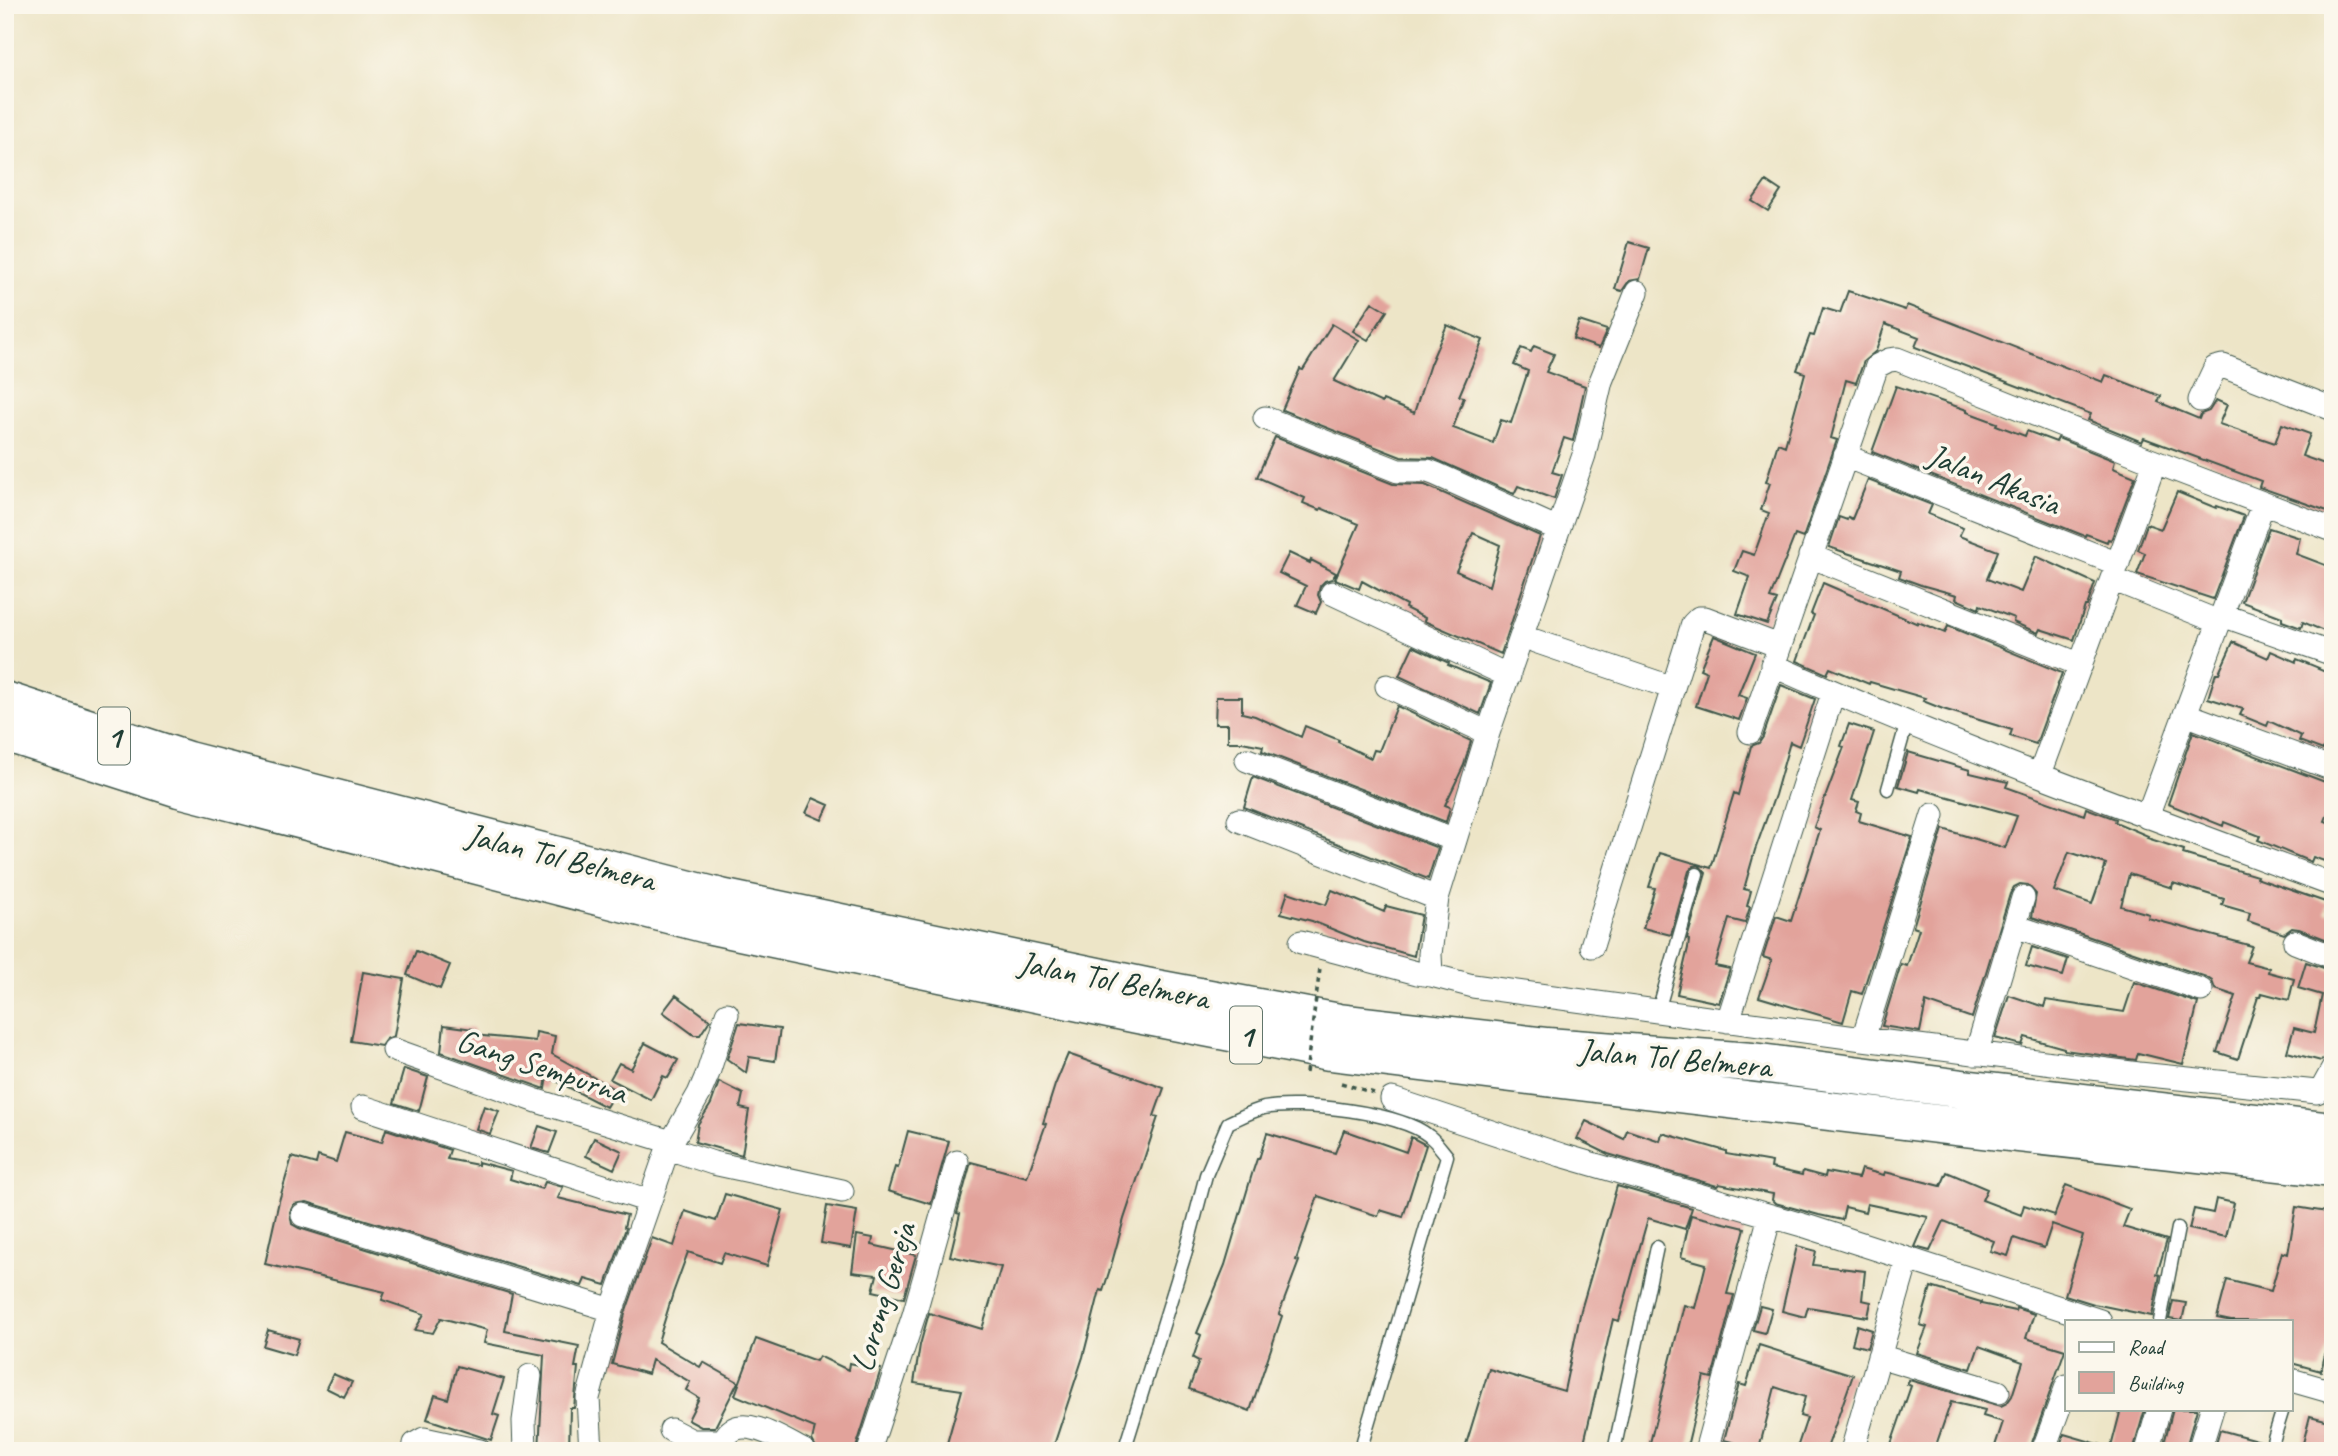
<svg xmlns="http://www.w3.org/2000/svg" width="2338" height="1456" font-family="Caveat,sans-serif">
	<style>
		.building { fill: #e2a39b; fill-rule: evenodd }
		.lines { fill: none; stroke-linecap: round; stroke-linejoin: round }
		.lane-casing { stroke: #3e564a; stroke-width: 15 }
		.street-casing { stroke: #3e564a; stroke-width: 25 }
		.highway-casing { stroke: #3e564a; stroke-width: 41 }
		.path { stroke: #3e564a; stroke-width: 3.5; stroke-dasharray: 5 5; stroke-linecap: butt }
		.lane { stroke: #fff; stroke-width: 12 }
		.street { stroke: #fff; stroke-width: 23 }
		.highway { stroke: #fff; stroke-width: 38 }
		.path-bridge { stroke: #3e564a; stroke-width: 3.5; stroke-dasharray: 5 5; stroke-linecap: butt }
		.labels { text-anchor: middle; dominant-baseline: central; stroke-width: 7; stroke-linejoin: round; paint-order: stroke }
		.shield { fill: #fbf7ec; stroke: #61756b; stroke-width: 2 }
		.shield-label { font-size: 32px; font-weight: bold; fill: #1f3d34 }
		.street-label { font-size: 33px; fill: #1f3d34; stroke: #fbf7ec }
	</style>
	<rect width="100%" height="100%" fill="#fbf7ec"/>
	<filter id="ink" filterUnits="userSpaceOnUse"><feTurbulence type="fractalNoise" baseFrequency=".0143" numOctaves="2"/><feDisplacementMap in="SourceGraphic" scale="14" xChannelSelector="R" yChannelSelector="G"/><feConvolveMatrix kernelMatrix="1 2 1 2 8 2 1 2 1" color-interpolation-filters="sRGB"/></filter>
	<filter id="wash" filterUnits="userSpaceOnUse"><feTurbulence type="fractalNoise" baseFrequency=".00686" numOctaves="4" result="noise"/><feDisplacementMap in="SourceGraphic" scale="28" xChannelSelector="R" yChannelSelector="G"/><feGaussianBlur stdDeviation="1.57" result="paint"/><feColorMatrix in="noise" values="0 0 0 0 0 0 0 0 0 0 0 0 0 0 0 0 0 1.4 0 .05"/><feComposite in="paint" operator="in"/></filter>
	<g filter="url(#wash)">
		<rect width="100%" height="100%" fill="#ede5c7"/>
		<g id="blocks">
			<path class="building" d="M1766,181L1781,191L1768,211L1752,201Z
				M1629,242L1649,248L1640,279L1629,281L1622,291L1615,289Z
				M1848,291L1905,310L1907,305L2103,382L2106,375L2161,396L2158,402L2199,419L2201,414L2209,411L2216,400L2227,405L2219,424L2275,443L2282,424L2310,434L2302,456L2333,467V513L2259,487L2261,481L2144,438L2142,442L2088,420L2091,414L1915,347L1919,337L1885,324L1876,351L1864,361L1856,383L1846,380L1831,438L1837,440L1803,538L1795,535L1770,598L1777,600L1767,624L1737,614L1750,577L1734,571L1742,551L1754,555L1769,513L1761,510L1770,483L1766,482L1778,443L1785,446L1805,373L1797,370L1810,335L1814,336L1823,308L1840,313Z
				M1372,302L1387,311L1368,340L1353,331Z
				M1579,321L1607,330L1599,348L1573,339Z
				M1332,324L1359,340L1334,381L1382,403L1383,400L1414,413L1430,364L1447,325L1483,340L1459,396L1464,397L1453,428L1493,443L1501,420L1511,423L1528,371L1514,365L1521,348L1531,352L1534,346L1554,354L1546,372L1585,386L1573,441L1564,438L1552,472L1562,475L1554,499L1518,486L1514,494L1433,458L1401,457L1282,410L1300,369L1303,370Z
				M1896,386L1967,410V412L1997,423L1996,425L2025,436L2027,431L2056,442L2058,438L2115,461L2113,468L2135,477L2111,540L2108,539L2107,542L2086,534L2085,536L1872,452Z
				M1275,437L1393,484L1425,485L1540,536L1501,654L1424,621L1425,618L1405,608L1406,605L1362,581L1359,589L1335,579L1359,524L1321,508L1320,510L1303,503L1305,498L1257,477ZM1473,533L1500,545L1489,586L1456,571Z
				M1868,480L1932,505L1928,514L1963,528L1959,536L1998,551L1987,579L2021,592L2036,556L2095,583L2087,606H2085L2074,640L2040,629L2038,633L2013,622L2014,618L1980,605L1979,609L1956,599L1957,595L1921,585L1899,577L1901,571L1829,547L1839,517L1847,520L1848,517L1852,519Z
				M2177,492L2216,508L2217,506L2244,516L2213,599L2137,574L2145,553L2138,550L2147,524L2161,529Z
				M2269,528L2300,538L2296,554L2333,568V616L2326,632L2303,622L2301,628L2282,621V617L2242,602Z
				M1289,553L1310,563L1311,560L1336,573L1332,579L1325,581L1320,586L1318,595L1321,602L1316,613L1297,605L1306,586L1279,573Z
				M1823,583L1918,624V622L1945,633L1948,626L2062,673L2036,744L2010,736L2012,730L1943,709L1923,701L1925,698L1870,682L1869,684L1830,668L1827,674L1797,661L1814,615L1811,614Z
				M1714,636L1755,653L1738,695L1747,698L1739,720L1696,706L1707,672L1700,669Z
				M2233,642L2268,658L2271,651L2296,662L2297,659L2319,668L2318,669L2333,675V751L2324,747L2323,750L2299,741L2301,736L2269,721L2267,726L2240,715L2243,709L2208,698L2216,673H2219Z
				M1413,646L1449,663L1448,665L1491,683L1480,714L1399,676Z
				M1781,685L1815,699L1799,746L1790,742L1775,795L1755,850L1744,889L1751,891L1747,906L1750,907L1745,923L1729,919L1715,966L1730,969L1719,1003L1677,994L1688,948L1689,940L1687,939L1706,873L1699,865L1694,866L1689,871L1671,935L1643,928L1655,888L1649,887L1660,853L1711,868L1734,793L1738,795L1751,746L1759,743L1763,737Z
				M1216,697H1242V713L1255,716L1301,737L1305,726L1339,740L1338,742L1371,758L1374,750L1379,751L1397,706L1471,741L1464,765L1445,805L1450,807L1446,822L1262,751L1263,746L1242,742H1228V724H1215Z
				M1849,724L1874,732L1852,800L1859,802L1856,811L1861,813L1859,821L1912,837L1862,994L1852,991L1843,1022L1759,997L1772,960L1763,957L1776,916L1791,921L1820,830L1814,827L1844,747L1841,746Z
				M2193,732L2333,785V801L2325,821L2333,824V864L2313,857L2311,862L2258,840L2260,836L2224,822L2223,826L2168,804Z
				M1908,752L1970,770V773L2008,782L2006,787L2084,815L2086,808L2116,819L2115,822L2148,836L2147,838L2184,850L2183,854L2257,876L2256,878L2328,903L2325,913L2333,914V942L2299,929L2292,928L2284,934L2248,921L2250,913L2222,905L2224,899L2173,883L2172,888L2129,874L2121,906L2149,914L2148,918L2252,946L2246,962L2269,968L2268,972L2294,979L2289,1000L2262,993L2261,997H2258L2238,1059L2217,1052L2236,996L2215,989L2212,981L2206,977L2032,917L2036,894L2028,885L2020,884L2014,887L2010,894L1972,1018L1926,1002L1920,1032L1882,1026L1901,964L1907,966L1919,929L1913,927L1943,829L2005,848L2017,816L1920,789L1919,792L1898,786ZM2069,852L2106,864L2092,904L2054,891Z
				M1253,777L1438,848L1428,879L1244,807Z
				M813,798L829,805L822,820L806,813Z
				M1332,890L1384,912L1386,906L1421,915L1414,956L1364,942L1312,921L1281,913L1288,892L1326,905Z
				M2032,947L2068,959L2063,976L2026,966Z
				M416,951L450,965L440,989L407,975Z
				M2306,962L2333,971V1035L2326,1057L2321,1061L2287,1052L2294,1028L2314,1033L2322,995L2298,988Z
				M363,972L404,979L394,1036L386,1039L381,1046L351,1041Z
				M2134,982L2198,1003L2183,1064L2138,1053L2136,1060L2064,1050V1048L2025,1037L2022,1045L1995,1038L2009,995L2044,1007L2046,1000L2124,1012Z
				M676,995L710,1020L700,1035H694L663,1012Z
				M739,1023L780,1029L775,1061L749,1057L746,1073L727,1059Z
				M444,1025L474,1029L473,1035L535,1041L536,1032L555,1036L552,1054L616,1090L606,1107L547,1076L545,1089L441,1052Z
				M645,1043L678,1060L668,1078L663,1076L651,1100L610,1079L619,1063L631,1069Z
				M1068,1054L1164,1088L1154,1116L1158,1117L1124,1219L1111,1266L1103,1291L1100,1290L1083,1357L1052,1451H957L946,1447L962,1390L914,1383L920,1345L929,1313L982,1329L1001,1267L950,1256L960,1214L957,1213L971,1162L1027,1177L1046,1124L1043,1123L1055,1085Z
				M404,1069L428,1077L419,1111L394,1103Z
				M719,1082L743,1094L740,1108L749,1110L742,1155L695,1142L698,1124L711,1104Z
				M484,1106L499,1111L490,1134L476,1129Z
				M1586,1121L1624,1139L1627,1130L1660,1141L1662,1133L1726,1151V1154L1772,1162L1771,1168L1802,1175L1803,1171L1825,1177L1826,1172L1858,1178L1861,1169L1884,1175L1885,1172L1941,1186L1947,1172L1987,1189L1982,1200L2021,1215L2024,1205L2055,1215L2054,1217L2066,1185L2130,1209L2123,1227L2167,1240L2157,1274L2160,1275L2152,1316L2094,1304L2065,1295L2083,1235L2052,1224L2044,1248L2014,1238L2008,1256L1990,1251L1994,1241L1944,1221L1930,1251L1915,1247L1928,1217L1867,1204L1865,1212L1845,1207L1842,1220L1819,1215L1775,1203L1772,1200L1773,1194L1719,1184L1717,1186L1608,1154L1577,1139Z
				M539,1126L557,1132L549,1153L531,1148Z
				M386,1129L450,1150L447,1159L478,1165V1162L512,1171L510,1179L542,1189L545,1182L563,1187L558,1198L627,1215L624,1227L626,1228L606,1285L585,1279L582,1286L307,1202L294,1204L290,1212L292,1224L299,1228L512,1294L505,1331L579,1346L575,1367H578L574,1408H570L569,1451H539L544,1355L484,1343L487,1330L441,1318L433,1333L415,1330L424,1314L382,1300L385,1292L265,1264L279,1201L292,1157L316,1164L318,1156L336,1162L345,1132L382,1142Z
				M1344,1130L1406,1152L1411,1137L1426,1145L1403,1217L1380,1210L1378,1216L1318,1196L1296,1260L1299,1261L1279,1314L1282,1316L1250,1411L1189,1389L1199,1361L1193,1358L1201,1335L1197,1333L1225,1265L1252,1174L1257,1159H1259L1267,1133L1335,1153Z
				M908,1131L949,1141L931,1204L888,1191L895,1167L898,1168Z
				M594,1138L622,1151L614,1169L586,1156Z
				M1617,1186L1692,1208L1685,1229L1648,1218L1619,1321L1613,1319L1582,1451H1551L1531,1446L1530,1451H1464L1489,1369L1564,1391L1581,1310Z
				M725,1194L783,1210L767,1266L724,1253L720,1263L688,1252L673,1293L658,1342L700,1367L703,1362L738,1382L715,1427H701L688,1420L699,1398L686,1390L690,1382L652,1360L648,1374L612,1364L625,1314L652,1238L674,1246L685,1211L716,1221Z
				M2216,1199L2234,1203L2226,1237L2189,1229L2194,1209L2213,1213Z
				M827,1206L857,1211L851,1248L821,1243Z
				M2296,1207L2333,1213V1285L2328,1307L2333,1308V1339H2329L2321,1371L2291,1363V1321H2231L2217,1318L2227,1280L2271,1291L2282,1252L2288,1254Z
				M1691,1215L1745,1228L1727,1294L1734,1295L1712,1378L1704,1376L1686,1451H1648L1684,1305L1695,1308L1706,1264L1681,1257Z
				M857,1235L873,1238L872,1245L916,1255L904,1298L873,1291L877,1275L852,1272Z
				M1797,1246L1816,1251L1813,1265L1865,1271L1862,1300L1871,1302L1868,1317L1808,1307L1805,1317L1782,1311Z
				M1931,1287L1981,1302V1304L2015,1311L2016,1308L2034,1314L2026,1338L2065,1350L2029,1451H2008L1995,1446L2003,1422L1983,1416L1985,1410L1951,1402L1934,1451H1902L1890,1447L1911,1386L1907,1384L1909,1380L2001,1406L2007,1403L2012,1396L2023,1362L1979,1346L1971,1369L1917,1353L1927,1327L1920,1325Z
				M2173,1301L2186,1303L2182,1321L2169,1319Z
				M1760,1306L1772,1309L1765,1333L1753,1330Z
				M1857,1325L1872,1330L1867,1348L1852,1344Z
				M268,1330L299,1339L294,1355L263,1346Z
				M756,1339L816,1361L819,1356L848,1370L849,1363L881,1369L855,1451H818L812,1440L815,1428L735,1395Z
				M1759,1345L1853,1375L1826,1451H1796L1807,1418L1800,1416L1805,1397L1775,1387L1759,1449L1724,1440L1739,1384L1746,1386Z
				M457,1366L504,1379L493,1414L499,1416L491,1440L427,1419L435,1395L448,1399Z
				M333,1374L352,1382L344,1397L326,1388Z
				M2121,1409H2145L2133,1451H2110Z
				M2173,1409H2197L2185,1451H2162Z
				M2310,1416L2333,1422V1451H2301Z
				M2220,1430L2264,1442L2261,1451H2214Z
				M2064,1434L2105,1446L2104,1451H2058Z"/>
		</g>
	</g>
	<g filter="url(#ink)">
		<use href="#blocks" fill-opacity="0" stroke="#3e564a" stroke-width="2"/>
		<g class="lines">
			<g class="lane-casing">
				<path id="lane" d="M1888,789L1907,722
					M1658,1011L1697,874
					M2160,1321L2178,1228
					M1124,1451L1186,1251L1206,1175L1228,1123C1239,1118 1252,1111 1264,1108C1300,1101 1400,1112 1429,1136C1436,1141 1441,1149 1447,1156L1360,1451
					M1614,1451L1657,1247
					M2270,1451L2283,1409"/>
			</g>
			<g class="street-casing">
				<path id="street" d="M1637,292L1601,381L1584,455L1488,733L1455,840L1437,898L1430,954L1431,975L1473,986L1863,1039L2139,1074L2317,1092L2322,1089L2333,1069
					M2200,400L2215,368L2223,366L2333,409
					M1265,418L1398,471H1428L1436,474L1558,529
					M1845,456L2118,564
					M1810,556L2081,665
					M2112,579L2219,622
					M1332,593L1509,676
					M2222,615L2333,654
					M1535,641L1673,688
					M1772,665C1955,747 2145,815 2333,885
					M1387,686L1488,733
					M2185,714L2333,769
					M1750,732L1877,366L1889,360L1897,359L2142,457L2333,530
					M1247,760L1455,840
					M2040,774L2155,462
					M2147,817L2263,504
					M1239,820L1437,898
					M2015,926L2201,990
					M1301,942L1417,973L1431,975
					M2295,942L2333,957
					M1592,946L1693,624L1699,618H1705L1779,646
					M1728,1021L1833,693
					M1863,1039L1933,815
					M394,1050L537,1101L671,1142
					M1976,1054L2023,898
					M1392,1099L1561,1155L1809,1227L2100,1321
					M363,1107L649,1201
					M668,1148L713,1163L842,1191
					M303,1215L612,1310
					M1879,1356L1998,1392
					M2291,1380L2333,1392
					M671,1430L692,1441H724
					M414,1451L415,1444L424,1439L480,1451
					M525,1451L524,1421L530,1376
					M591,1451L588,1398L612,1310L668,1148L699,1094L708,1073L727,1014
					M721,1451C723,1446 724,1439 727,1435C743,1413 786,1442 804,1451
					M869,1451L914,1315L957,1162
					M1706,1451L1770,1216
					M1852,1451L1907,1260
					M2043,1451L2067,1386
					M2147,1451L2159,1409
					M2199,1451L2212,1409"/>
			</g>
			<g class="highway-casing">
				<path id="highway" d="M5,701L188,761L721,898L1146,987L1339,1023L1547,1047L1752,1062L1963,1089L2333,1132
					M5,732L179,788L711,925L1137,1014L1330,1051L1945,1125L2333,1168"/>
			</g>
			<path class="path" d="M1341,1083L1374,1093"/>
			<use href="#lane" class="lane"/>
			<use href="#street" class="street"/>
			<use href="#highway" class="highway"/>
			<path class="path-bridge" d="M1306,1073L1320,968"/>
		</g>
	</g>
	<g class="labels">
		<g class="shield">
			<rect x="98" y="707.5" width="32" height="57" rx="5"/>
			<rect x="1230" y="1006.5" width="32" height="57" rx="5"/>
		</g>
		<g class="shield-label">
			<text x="114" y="736">1</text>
			<text x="1246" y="1035">1</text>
		</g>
		<g class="street-label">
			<text transform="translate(1994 479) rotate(22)">Jalan Akasia</text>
			<text transform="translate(561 857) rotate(14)">Jalan Tol Belmera</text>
			<text transform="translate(1114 980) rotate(11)">Jalan Tol Belmera</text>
			<text transform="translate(1675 1058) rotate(5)">Jalan Tol Belmera</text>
			<text transform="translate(542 1066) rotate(18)">Gang Sempurna</text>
			<text transform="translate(883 1297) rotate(-73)">Lorong Gereja</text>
		</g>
	</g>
	<rect width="2338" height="1456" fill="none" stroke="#fbf7ec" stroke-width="28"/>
	<rect x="2065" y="1320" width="228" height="91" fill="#fbf7ec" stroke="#a3ada2" stroke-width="2"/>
	<rect x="2079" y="1342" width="35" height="10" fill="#ffffff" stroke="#a3ada2" stroke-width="2"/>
	<text x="2128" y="1354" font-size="21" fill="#1f3d34">Road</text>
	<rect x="2079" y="1372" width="35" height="21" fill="#e2a39b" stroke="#a3ada2" stroke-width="2"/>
	<text x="2128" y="1390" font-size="21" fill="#1f3d34">Building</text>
</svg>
